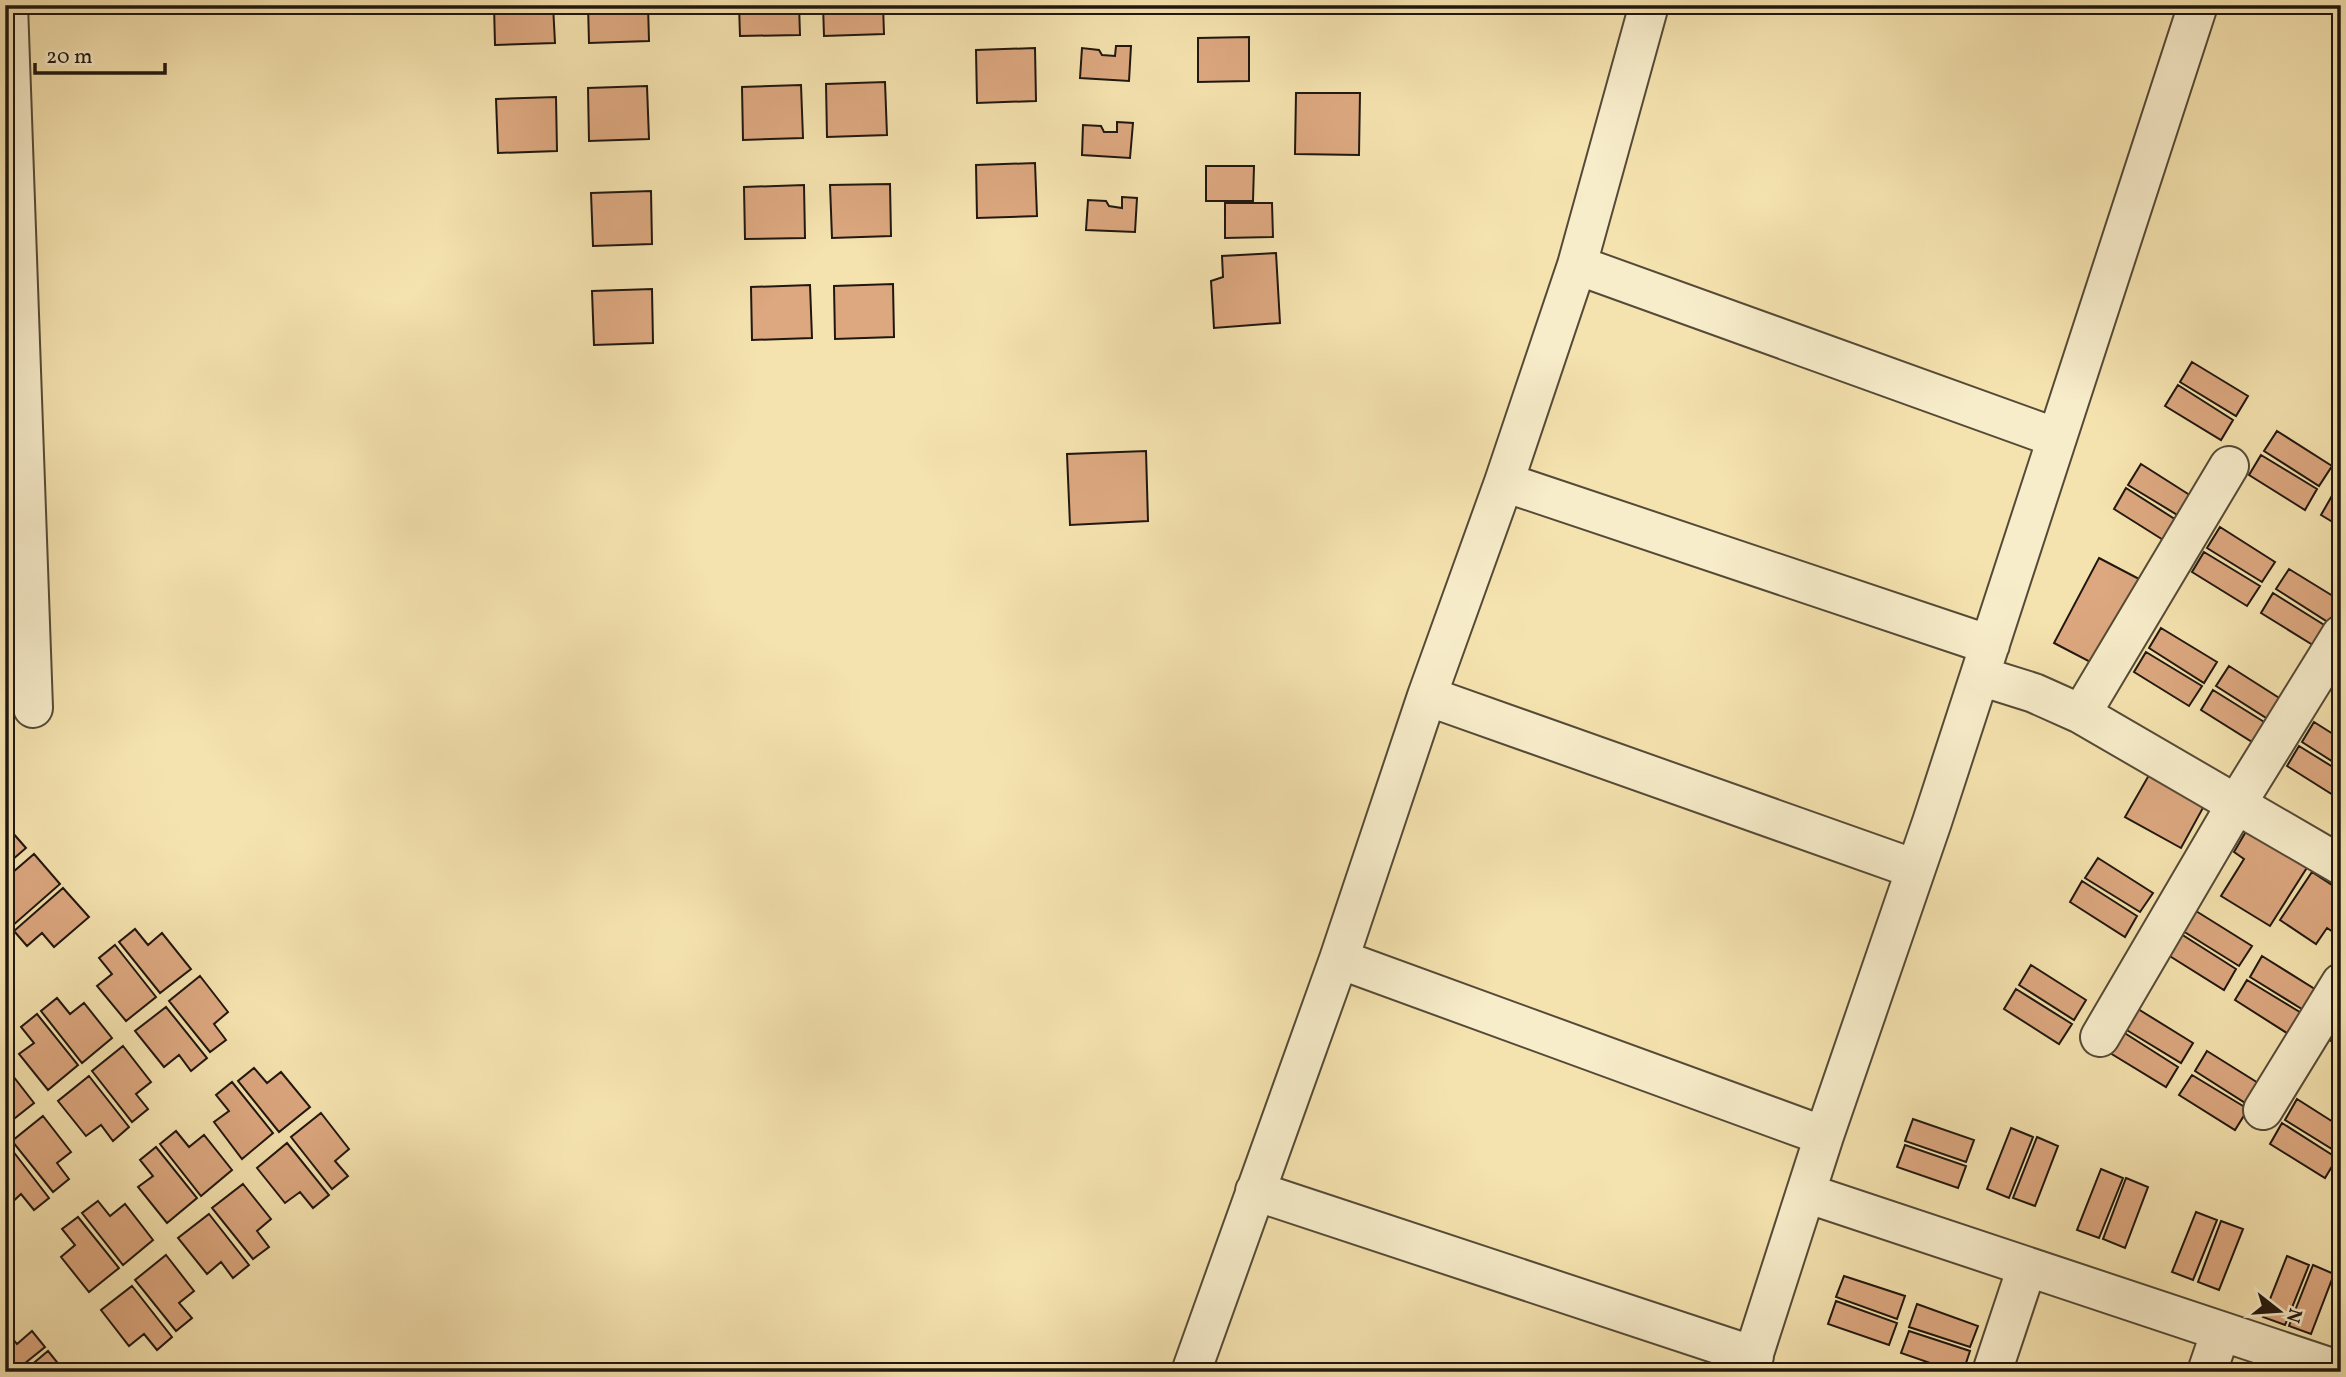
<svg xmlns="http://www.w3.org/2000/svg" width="2346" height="1377" font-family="Vollkorn,serif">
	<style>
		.building { fill: #dda880; stroke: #20170f; stroke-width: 2 }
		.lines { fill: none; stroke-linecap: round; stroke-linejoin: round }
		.minor-casing { stroke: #554a37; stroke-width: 42 }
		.minor { stroke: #f8edcb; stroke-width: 38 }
	</style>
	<rect width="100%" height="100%" fill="#f5e3af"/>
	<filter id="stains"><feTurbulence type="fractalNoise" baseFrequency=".00286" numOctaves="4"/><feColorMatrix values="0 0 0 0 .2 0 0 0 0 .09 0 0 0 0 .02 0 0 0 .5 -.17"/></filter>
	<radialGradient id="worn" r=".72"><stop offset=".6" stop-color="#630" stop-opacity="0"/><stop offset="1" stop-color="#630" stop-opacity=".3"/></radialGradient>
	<path class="building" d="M494,5H553L555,43L495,45Z
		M588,5H648L649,41L589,43Z
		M739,5H799L800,35L740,36Z
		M823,5H883L884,34L824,36Z
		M1249,37V81L1198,82V38Z
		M1116,46H1131L1129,81L1080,78L1082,48L1099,50L1102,55L1115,56Z
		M1035,48L1036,101L977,103L976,50Z
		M885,82L887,135L827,137L826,84Z
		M801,85L803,138L743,140L742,87Z
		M647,86L649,139L589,141L588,88Z
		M1296,93H1360L1359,155L1295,154Z
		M556,97L557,151L498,153L496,99Z
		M1117,122L1133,123L1130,158L1082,155L1083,125L1101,126L1104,132H1117Z
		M1035,163L1037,216L977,218L976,165Z
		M1206,166H1254L1253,201H1206Z
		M890,184L891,236L832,238L830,185Z
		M804,185L805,238L745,239L744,187Z
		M651,191L652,244L593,246L591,193Z
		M1122,197L1137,198L1135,232L1086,230L1088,200L1106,201L1109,206L1122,208Z
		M1225,203H1272L1273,237L1225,238Z
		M1276,253L1280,323L1214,328L1211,281L1223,277L1222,256Z
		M893,284L894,337L835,339L834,286Z
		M810,285L812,338L752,340L751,287Z
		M652,289L653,343L594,345L592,291Z
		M2192,362L2248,396L2236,416L2180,382Z
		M2178,385L2233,420L2221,440L2165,406Z
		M2277,431L2332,466L2319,486L2264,451Z
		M1146,451L1148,521L1070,525L1067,454Z
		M2261,455L2317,489L2305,510L2249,475Z
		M2141,464L2196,499L2184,519L2128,485Z
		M2126,488L2181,523L2168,543L2114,509Z
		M2333,494L2341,499V527L2321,515Z
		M2220,527L2275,562L2262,582L2207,548Z
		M2204,552L2260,586L2247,606L2192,572Z
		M2099,558L2141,580L2096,665L2054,643Z
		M2289,569L2341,601V608L2331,624L2276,589Z
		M2273,593L2329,628L2316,647L2261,613Z
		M2161,628L2217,662L2204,683L2149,648Z
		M2146,652L2202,686L2189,706L2134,672Z
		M2229,666L2284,701L2271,721L2216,686Z
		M2213,690L2269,725L2257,745L2201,710Z
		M2314,722L2341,739V767L2302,742Z
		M2299,746L2341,772V800L2287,766Z
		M2149,775L2204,806L2181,848L2125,817Z
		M5,824L26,848L5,866Z
		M2248,828L2308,866L2270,926L2221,896L2244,859L2234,852Z
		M34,854L60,884L11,927L5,921V904L12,898L5,891V879Z
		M2098,858L2153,893L2140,912L2085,878Z
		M2312,872L2341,891V937L2327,928L2316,944L2280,920Z
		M2082,881L2137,916L2125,937L2070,902Z
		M63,888L89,917L54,947L42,933L27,946L14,931Z
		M2196,911L2252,946L2239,966L2183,931Z
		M135,929L148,945L162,933L191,969L160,993L119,942Z
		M2181,934L2236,969L2224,990L2168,955Z
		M115,945L156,997L126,1021L97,986L112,974L99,958Z
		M2262,956L2318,991L2305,1011L2250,977Z
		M2031,965L2086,1000L2074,1020L2019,985Z
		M200,976L228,1012L214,1024L226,1040L210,1052L169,1001Z
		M2247,980L2303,1014L2290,1035L2235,1000Z
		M2016,989L2072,1024L2059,1044L2004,1009Z
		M57,998L70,1014L84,1003L112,1038L82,1063L41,1011Z
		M166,1007L207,1058L191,1071L179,1055L164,1067L135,1031Z
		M2138,1009L2193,1043L2181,1063L2125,1029Z
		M37,1014L78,1065L48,1090L19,1054L34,1043L21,1027Z
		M2341,1026V1047L2331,1041Z
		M2123,1032L2178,1067L2166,1087L2110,1053Z
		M123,1046L151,1082L136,1094L148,1109L132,1122L92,1071Z
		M2207,1051L2263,1086L2250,1106L2195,1071Z
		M6,1067L34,1103L5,1126V1068Z
		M254,1068L267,1083L281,1072L310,1107L279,1132L238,1081Z
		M2192,1075L2248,1109L2235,1130L2179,1095Z
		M89,1076L129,1127L113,1141L101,1125L86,1136L58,1101Z
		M232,1082L273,1133L242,1159L214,1122L229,1111L216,1095Z
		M2297,1099L2341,1127L2340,1154L2285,1120Z
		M321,1113L349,1149L335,1161L348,1176L332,1189L291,1137Z
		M43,1116L71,1152L57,1163L69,1179L53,1192L12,1141Z
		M1913,1119L1974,1140L1966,1162L1905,1141Z
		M2282,1123L2337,1158L2325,1178L2270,1144Z
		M2011,1128L2033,1137L2009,1198L1987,1189Z
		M176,1131L189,1147L204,1135L232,1170L201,1196L160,1144Z
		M2037,1137L2058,1146L2035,1206L2013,1198Z
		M287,1143L329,1195L313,1208L300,1192L285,1203L257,1168Z
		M1905,1145L1966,1166L1958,1188L1897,1167Z
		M9,1146L49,1198L34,1210L21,1194L7,1207L5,1205V1149Z
		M156,1147L197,1198L167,1223L138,1187L153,1176L140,1160Z
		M2101,1169L2123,1178L2099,1238L2077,1230Z
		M2126,1178L2148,1187L2125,1248L2103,1239Z
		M243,1184L271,1219L257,1231L269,1247L253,1259L212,1208Z
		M98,1201L110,1216L125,1204L153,1240L123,1265L82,1213Z
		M2196,1212L2217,1220L2193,1280L2172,1272Z
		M209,1214L249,1265L233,1278L221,1262L207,1274L178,1238Z
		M78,1217L119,1268L89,1292L61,1257L75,1245L62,1229Z
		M2221,1221L2243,1229L2219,1290L2198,1282Z
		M166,1255L194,1291L179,1303L192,1318L176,1331L135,1280Z
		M2287,1256L2309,1265L2285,1325L2263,1317Z
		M2313,1265L2334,1274L2311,1334L2289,1326Z
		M1844,1276L1905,1296L1897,1319L1836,1297Z
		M132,1286L172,1337L157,1350L144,1334L129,1346L101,1310Z
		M1836,1301L1897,1323L1889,1345L1828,1324Z
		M1917,1304L1978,1326L1970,1347L1909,1327Z
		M5,1329L17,1344L32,1331L45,1347L14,1372H5Z
		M1909,1331L1970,1351L1963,1372H1956L1901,1353Z
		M48,1351L61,1367L55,1372H23Z"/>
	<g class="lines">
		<g class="minor-casing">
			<path id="minor" d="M8,5L33,708
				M1577,265L2057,438
				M1504,482L1990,645
				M1980,676L2034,693L2081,714L2341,865
				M1427,696L1915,869
				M2081,714L2229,466
				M1339,959L1824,1136
				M2100,1037L2237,803L2341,635
				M2263,1110L2341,983
				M1255,1191L1754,1356
				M1806,1193L2341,1371
				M1191,1372L1339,959L1427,696L1504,482L1577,265L1649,5
				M1748,1372L1824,1136L1932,822L2198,5
				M1992,1372L2027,1267
				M2207,1372L2221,1331"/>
		</g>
		<use href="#minor" class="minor"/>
	</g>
	<rect width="2346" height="1377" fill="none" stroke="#f5e3af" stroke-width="28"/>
	<rect x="7" y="7" width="2332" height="1363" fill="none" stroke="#20170f" stroke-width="3.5"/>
	<rect x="14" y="14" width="2318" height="1349" fill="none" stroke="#20170f" stroke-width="2"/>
	<g transform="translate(2279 1311) rotate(107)" stroke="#f8edcb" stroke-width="5" paint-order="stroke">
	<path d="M0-5L12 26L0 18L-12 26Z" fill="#20170f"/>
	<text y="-10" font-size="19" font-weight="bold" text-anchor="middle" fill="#20170f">N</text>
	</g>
	<path d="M35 63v10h130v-10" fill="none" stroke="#20170f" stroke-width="3.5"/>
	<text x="46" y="63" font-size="21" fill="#20170f" stroke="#f8edcb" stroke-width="5" paint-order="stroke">20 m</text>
	<rect width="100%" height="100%" filter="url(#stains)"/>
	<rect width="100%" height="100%" fill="url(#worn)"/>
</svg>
